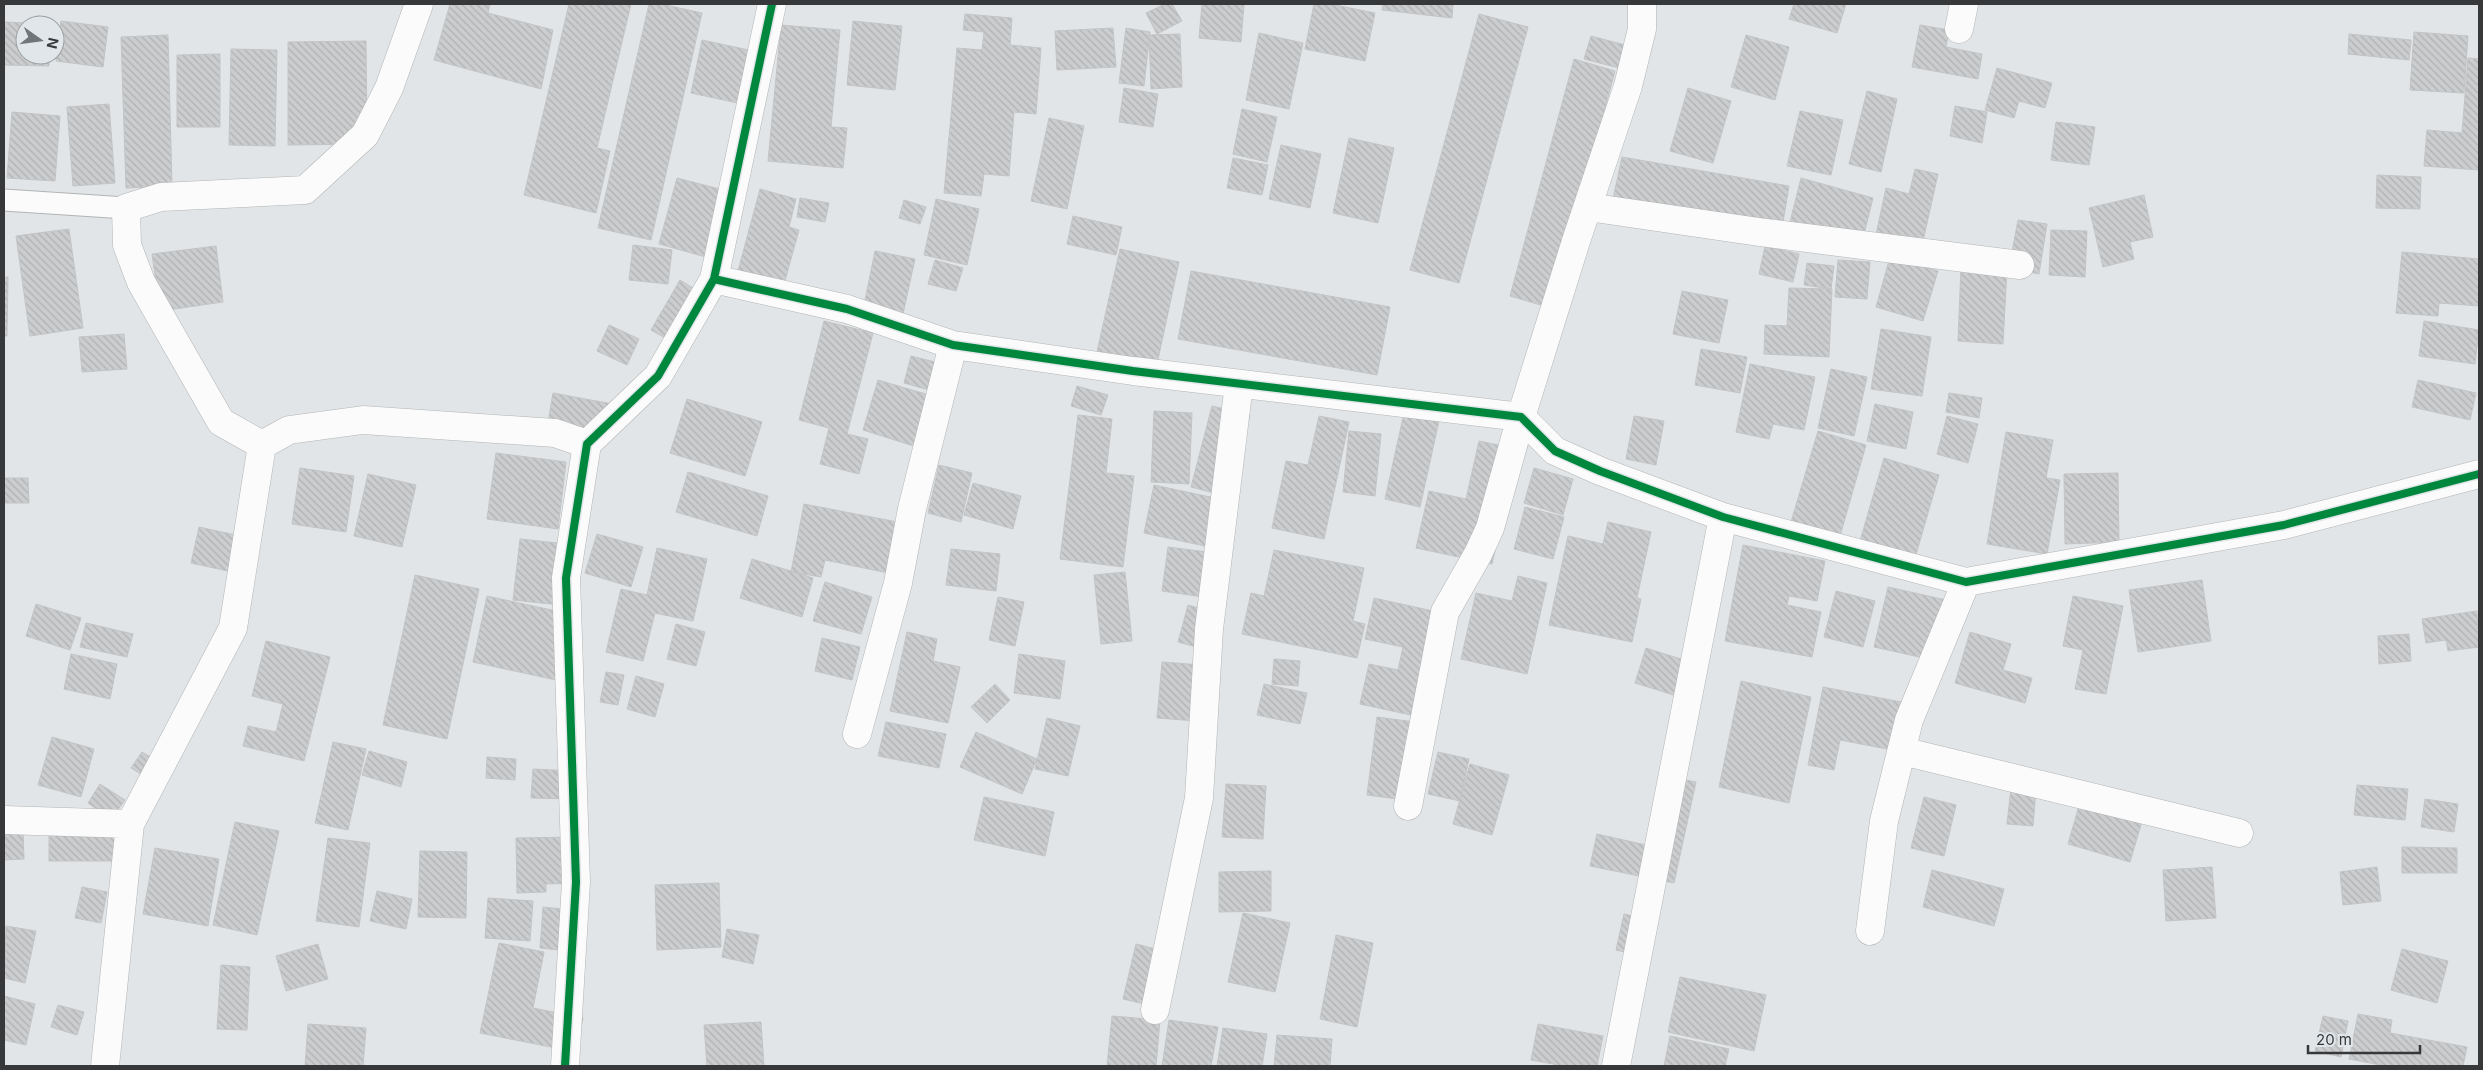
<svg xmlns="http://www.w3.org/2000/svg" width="2483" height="1070" font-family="Inter,sans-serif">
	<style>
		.building { fill: url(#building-back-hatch); stroke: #c2c4c5 }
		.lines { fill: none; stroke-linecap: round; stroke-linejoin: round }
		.service-casing { stroke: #b2b4b5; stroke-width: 23 }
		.minor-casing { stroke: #b2b4b5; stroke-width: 29 }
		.service { stroke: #fbfbfb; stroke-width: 21 }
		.minor { stroke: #fbfbfb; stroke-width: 28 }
		.cycleway-casing { stroke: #e0e6e9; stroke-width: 11 }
		.cycleway { stroke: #00873e; stroke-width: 8 }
	</style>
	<defs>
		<pattern id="building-back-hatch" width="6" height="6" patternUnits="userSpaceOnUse" patternTransform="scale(1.25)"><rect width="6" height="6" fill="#cccdcf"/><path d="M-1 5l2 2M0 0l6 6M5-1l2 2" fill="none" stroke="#b0b1b2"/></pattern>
	</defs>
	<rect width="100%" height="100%" fill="#e2e5e7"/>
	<path class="building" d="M450,4H490L488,13L553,30L541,89L434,60Z
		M569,4H631L597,148L610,151L596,213L524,195Z
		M649,4H661L702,13L651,240L598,228Z
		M1165,4H1172L1182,21L1157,34L1146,13Z
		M1202,4H1244L1241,42L1199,38Z
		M1314,4H1330L1375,13L1365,61L1305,49Z
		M1383,4H1453L1452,18L1382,10Z
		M1794,4H1846L1837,33L1789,19Z
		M965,14L1012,18L1010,45L1041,48L1036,114L1014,112L1009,176L984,174L981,196L944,193L957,48L982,50L984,32L963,30Z
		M1479,14L1528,27L1459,283L1410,270Z
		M61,21L108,27L103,67L56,61Z
		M853,21L902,26L895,90L847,85Z
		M4,22L50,24L25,25V55H49V66L4,65Z
		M781,25L840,30L831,127L847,128L843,168L768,161Z
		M1920,25L1949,30L1946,47L1982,54L1978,79L1912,67Z
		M1113,28L1116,67L1057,70L1055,31Z
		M1126,28L1150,32L1144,86L1119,83Z
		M2414,32L2468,36L2464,93L2410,90Z
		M1259,33L1303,43L1289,109L1246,100Z
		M1180,34L1182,87L1151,89L1149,35Z
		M2349,34L2411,40L2409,60L2348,54Z
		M168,35L172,186L126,188L121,37Z
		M1746,35L1789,47L1775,100L1731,87Z
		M1591,36L1625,45L1619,68L1584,59Z
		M702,40L758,52L747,105L691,93Z
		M366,41L367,144L288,145V42Z
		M231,49L277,50L275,146L229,145Z
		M220,54V127H177V55Z
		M2468,58L2479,59V170L2424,166L2427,130L2462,133Z
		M1574,59L1615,71L1551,308L1510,296Z
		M1997,68L2052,83L2045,108L2019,101L2014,118L1985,110Z
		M1124,88L1158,94L1153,127L1119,122Z
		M1688,88L1731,101L1713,163L1670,151Z
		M1867,91L1897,99L1881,172L1849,164Z
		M109,104L115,183L73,186L67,107Z
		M1955,106L1987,112L1982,143L1950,136Z
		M1242,109L1277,117L1267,162L1233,154Z
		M1800,111L1843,120L1831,175L1787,166Z
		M12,112L60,116L55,181L7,178Z
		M1049,118L1084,126L1067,209L1031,201Z
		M2056,122L2095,127L2089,165L2051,160Z
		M1349,138L1394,148L1378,223L1333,213Z
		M1281,145L1321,154L1310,208L1269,199Z
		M1622,157L1789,186L1781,234L1613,199Z
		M1233,158L1268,165L1262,195L1227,188Z
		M1915,169L1938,174L1921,250L1875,239L1886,188L1909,194Z
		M2377,175L2421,177L2420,209L2376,208Z
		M677,178L731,192L713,259L659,244Z
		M1801,178L1873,198L1862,242L1790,222Z
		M760,189L796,199L789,227L799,230L781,295L735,282Z
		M2144,195L2153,237L2130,242L2134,259L2103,267L2089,208Z
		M800,198L829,203L825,222L797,217Z
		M936,199L979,209L967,265L924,255Z
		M904,200L926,207L920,224L899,218Z
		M1073,216L1122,227L1116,255L1067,244Z
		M2018,220L2047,224L2039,274L2009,268Z
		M69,229L83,328L30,336L16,236Z
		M2051,230L2087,231L2085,277L2049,275Z
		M633,245L672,250L668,284L629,280Z
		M216,246L223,302L160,311L152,254Z
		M1765,246L1799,254L1793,282L1759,274Z
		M1120,249L1179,262L1154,378L1094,365Z
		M875,251L915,259L901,323L862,315Z
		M2402,252L2479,259V306L2439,303L2438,316L2396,313Z
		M1890,257L1938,271L1923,321L1876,307Z
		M935,260L963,268L956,291L928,284Z
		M1838,260L1870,262L1867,299L1835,297Z
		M1807,263L1834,266L1831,289L1804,285Z
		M1961,266L2007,268L2003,344L1958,341Z
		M1191,271L1390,307L1377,375L1178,339Z
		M4,277H8L7,336H4Z
		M680,280L711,299L683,348L651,330Z
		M1789,288L1832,289L1829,357L1764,354L1765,325L1787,326Z
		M1682,291L1728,300L1719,343L1673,334Z
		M824,321L873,333L847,434L868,439L859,474L820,464L829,428L799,420Z
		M2424,321L2479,330L2475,364L2419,356Z
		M609,325L639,339L627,365L597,351Z
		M1881,329L1931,337L1922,396L1871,389Z
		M124,334L127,369L82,372L79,337Z
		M1701,349L1747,357L1740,393L1695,385Z
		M911,356L943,364L936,392L904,383Z
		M1750,364L1815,377L1804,430L1773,424L1769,439L1736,432Z
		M1831,369L1867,377L1854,436L1818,428Z
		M878,380L936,397L920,448L863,430Z
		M2418,380L2476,393L2470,420L2412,407Z
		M1077,386L1108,395L1101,415L1071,406Z
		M553,393L618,405L611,440L547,428Z
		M1949,393L1982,398L1979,418L1946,412Z
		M687,399L762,422L745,476L670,453Z
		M1406,404L1441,412L1420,507L1385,499Z
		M1875,404L1913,412L1906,449L1867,441Z
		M1212,406L1250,415L1229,497L1191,487Z
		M1154,411L1192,413L1189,484L1151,482Z
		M1078,415L1112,419L1106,473L1134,476L1123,567L1060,559Z
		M1319,416L1349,422L1324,539L1272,528L1286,461L1308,465Z
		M1634,416L1664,421L1656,465L1626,459Z
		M1947,416L1978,424L1968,463L1937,454Z
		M1349,431L1381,434L1375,496L1343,492Z
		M1818,431L1866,445L1840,536L1791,522Z
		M2006,432L2053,440L2046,478L2060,480L2047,554L1987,544Z
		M1479,441L1518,449L1492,564L1416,548L1429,491L1466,499Z
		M496,453L566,462L558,529L487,519Z
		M1884,458L1939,475L1915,558L1860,541Z
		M939,465L972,473L961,522L928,513Z
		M300,468L354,476L346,532L292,524Z
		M1534,468L1573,479L1563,515L1524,503Z
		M688,472L768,496L757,536L676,512Z
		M2118,473L2119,542L2065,544L2064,474Z
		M368,474L416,485L402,547L354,536Z
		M4,478H28L29,503H5Z
		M973,483L1021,496L1013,529L964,515Z
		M1154,485L1229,501L1219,549L1144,533Z
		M804,504L913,525L903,576L825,560L821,577L791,572Z
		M1525,507L1564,517L1553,559L1514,549Z
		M1608,522L1651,532L1637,598L1641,599L1632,642L1549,625L1568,536L1603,544Z
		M199,527L254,539L246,575L191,563Z
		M597,534L643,547L631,587L585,573Z
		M520,539L567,544L560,605L513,600Z
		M1743,545L1825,561L1817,601L1789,596L1787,605L1821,612L1812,657L1725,641Z
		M1168,547L1223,554L1217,599L1162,591Z
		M657,548L707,559L693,621L655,613L643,661L606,652L621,589L647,595Z
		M951,549L1000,554L996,591L946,585Z
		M1274,550L1364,568L1353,621L1365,624L1357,658L1242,634L1251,593L1264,596Z
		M752,559L813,578L802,617L740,598Z
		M1125,572L1132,641L1101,644L1094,575Z
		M415,575L479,589L447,739L383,725Z
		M1518,576L1547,583L1527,674L1461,659L1476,593L1512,601Z
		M2202,580L2211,641L2138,652L2129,590Z
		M825,582L872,597L861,634L813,621Z
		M1888,587L1946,600L1933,660L1874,647Z
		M1836,591L1875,601L1863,647L1824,637Z
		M487,596L570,614L556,680L473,662Z
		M2073,596L2123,606L2106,694L2075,689L2083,650L2063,646Z
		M998,597L1024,602L1015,646L989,640Z
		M1374,598L1451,615L1429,719L1360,704L1369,664L1398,670L1403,647L1365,639Z
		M36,604L81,618L70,650L26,636Z
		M1188,605L1221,614L1211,651L1178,642Z
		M2477,611L2479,647L2448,651L2446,640L2426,643L2422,619Z
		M86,623L133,634L127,657L80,647Z
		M676,624L705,632L696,666L667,659Z
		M907,632L937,639L933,661L960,667L948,723L890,711Z
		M1970,632L2011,644L2003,670L2032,678L2025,703L1955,683Z
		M2409,634L2411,661L2379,664L2378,636Z
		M822,638L860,647L852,680L815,671Z
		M266,641L330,657L304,761L243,746L248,726L276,732L283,704L252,696Z
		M1646,648L1703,666L1693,701L1635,683Z
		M71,654L117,664L110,699L64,689Z
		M1019,654L1065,661L1060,699L1014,693Z
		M1274,659L1300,661L1298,686L1272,684Z
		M1162,662L1215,666L1210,722L1157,718Z
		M606,672L624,675L618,705L600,702Z
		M636,676L664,684L655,717L627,709Z
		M1741,681L1811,697L1789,803L1719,787Z
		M995,684L1010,700L987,723L971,707Z
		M1264,684L1307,693L1300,724L1257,715Z
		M1823,687L1922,706L1913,754L1840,740L1834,770L1808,765Z
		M1377,717L1430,724L1420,802L1367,795Z
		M1047,718L1080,726L1068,776L1035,769Z
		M886,722L946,734L939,768L878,756Z
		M976,732L1037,759L1022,794L960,767Z
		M52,737L94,749L81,797L38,785Z
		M333,742L366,749L348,830L315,823Z
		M369,751L407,762L401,787L362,775Z
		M142,752L164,765L153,782L131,768Z
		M1438,752L1469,759L1460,801L1428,794Z
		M487,757L516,759L515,780L486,778Z
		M1470,764L1509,775L1492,835L1453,824Z
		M533,769L573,771L572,799L531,798Z
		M1661,775L1696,782L1674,883L1590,866L1597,834L1646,845Z
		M100,784L125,800L111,819L88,803Z
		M1226,784L1266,786L1263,839L1222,837Z
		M2357,785L2408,789L2405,820L2354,815Z
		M2011,788L2036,790L2033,826L2007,824Z
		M984,797L1054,812L1045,856L974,840Z
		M1924,797L1956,805L1944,856L1911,848Z
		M2081,799L2143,818L2130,862L2068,844Z
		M2425,799L2458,804L2454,832L2421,827Z
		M49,820H125V861H49Z
		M235,822L279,831L257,935L213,925Z
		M4,831H23L24,859L4,860Z
		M579,837L580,883L546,884V892L517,893L516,838Z
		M328,838L370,843L359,927L316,921Z
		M2402,847L2457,848V873H2402Z
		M155,848L219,859L208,926L143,914Z
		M420,851L467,852L466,918L418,917Z
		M2212,867L2216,918L2166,921L2163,870Z
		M2377,867L2381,901L2343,905L2340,872Z
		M1932,870L2004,889L1994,926L1923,907Z
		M1271,871V911L1219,912V872Z
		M719,883L721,947L657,950L655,885Z
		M82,887L107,892L101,923L75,918Z
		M377,891L412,899L406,929L370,921Z
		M488,898L533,901L530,941L485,938Z
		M543,907L583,911L578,952L540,948Z
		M1243,913L1290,923L1275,992L1228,982Z
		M1624,914L1654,921L1646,957L1616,950Z
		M6,926L36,931L25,983L4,978Z
		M727,929L759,935L753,964L722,957Z
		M1336,935L1373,943L1357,1027L1320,1019Z
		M499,943L544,952L533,1008L583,1018L576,1052L480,1033Z
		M318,944L328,979L286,991L276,956Z
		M1136,944L1179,955L1166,1009L1123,999Z
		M2402,949L2448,961L2437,1003L2391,990Z
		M221,965L250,967L247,1030L217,1029Z
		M1680,977L1766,995L1754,1051L1668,1032Z
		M4,996L35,1004L26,1045L4,1040Z
		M58,1005L84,1012L77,1035L51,1027Z
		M2358,1014L2392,1020L2390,1033L2467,1047L2463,1066H2386L2349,1059Z
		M1112,1016L1160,1020L1156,1066H1107Z
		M2323,1016L2348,1021L2341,1057L2315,1051Z
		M1169,1020L1218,1027L1211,1066H1162Z
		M761,1022L764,1066H707L704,1025Z
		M308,1024L366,1028L363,1066H305Z
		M1538,1024L1603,1036L1597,1066H1564L1531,1060Z
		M1223,1028L1267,1034L1262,1066H1217Z
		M1277,1035L1332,1039L1330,1066H1274Z
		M1670,1036L1729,1049L1725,1066H1664Z"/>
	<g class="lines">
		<g class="service-casing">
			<path id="service" d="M4,200L126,208"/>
		</g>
		<g class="minor-casing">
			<path id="minor" d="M1959,29L1964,4
				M1588,207L1759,232L2020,265
				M714,279L847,309L953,345L1133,371L1521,417L1555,451L1600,471L1723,517L1966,582L2284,525L2479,474
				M262,445L221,422L162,319L141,282L127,245L126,208L161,197L305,190L365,135L389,88L419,4
				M262,445L289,430L363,420L555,433L587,444
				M857,734L898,583L912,509L953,345
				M1902,751L2239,833
				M1408,806L1445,612L1478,554L1490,528L1521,417L1576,241L1628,86L1642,29V4
				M4,820L130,824
				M1870,931L1884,821L1909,720L1966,582
				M1155,1010L1199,798L1209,629L1239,384
				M105,1066L130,824L233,628L262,445
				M565,1066L576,882L566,578L587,444L658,376L714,279L772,4
				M1616,1066L1723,517"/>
		</g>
		<use href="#service" class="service"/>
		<use href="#minor" class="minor"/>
		<g class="cycleway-casing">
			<path id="cycleway" d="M714,279L847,309L953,345L1133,371L1521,417L1555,451L1600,471L1723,517L1966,582L2284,525L2479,474
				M565,1066L576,882L566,578L587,444L658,376L714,279L772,4"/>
		</g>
		<use href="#cycleway" class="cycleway"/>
	</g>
	<rect width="2483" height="1070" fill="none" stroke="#36383a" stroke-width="10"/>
	<g transform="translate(40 40) rotate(104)"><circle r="24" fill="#e0e6e9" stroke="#9ca0a3"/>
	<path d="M0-4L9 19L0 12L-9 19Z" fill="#727577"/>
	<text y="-8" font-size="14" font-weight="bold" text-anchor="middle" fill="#36383a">N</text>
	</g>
	<path d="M2308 1045v8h112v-8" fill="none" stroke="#36383a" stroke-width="2.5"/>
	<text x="2316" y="1045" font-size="15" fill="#36383a" stroke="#e0e6e9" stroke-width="4" paint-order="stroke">20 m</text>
</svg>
